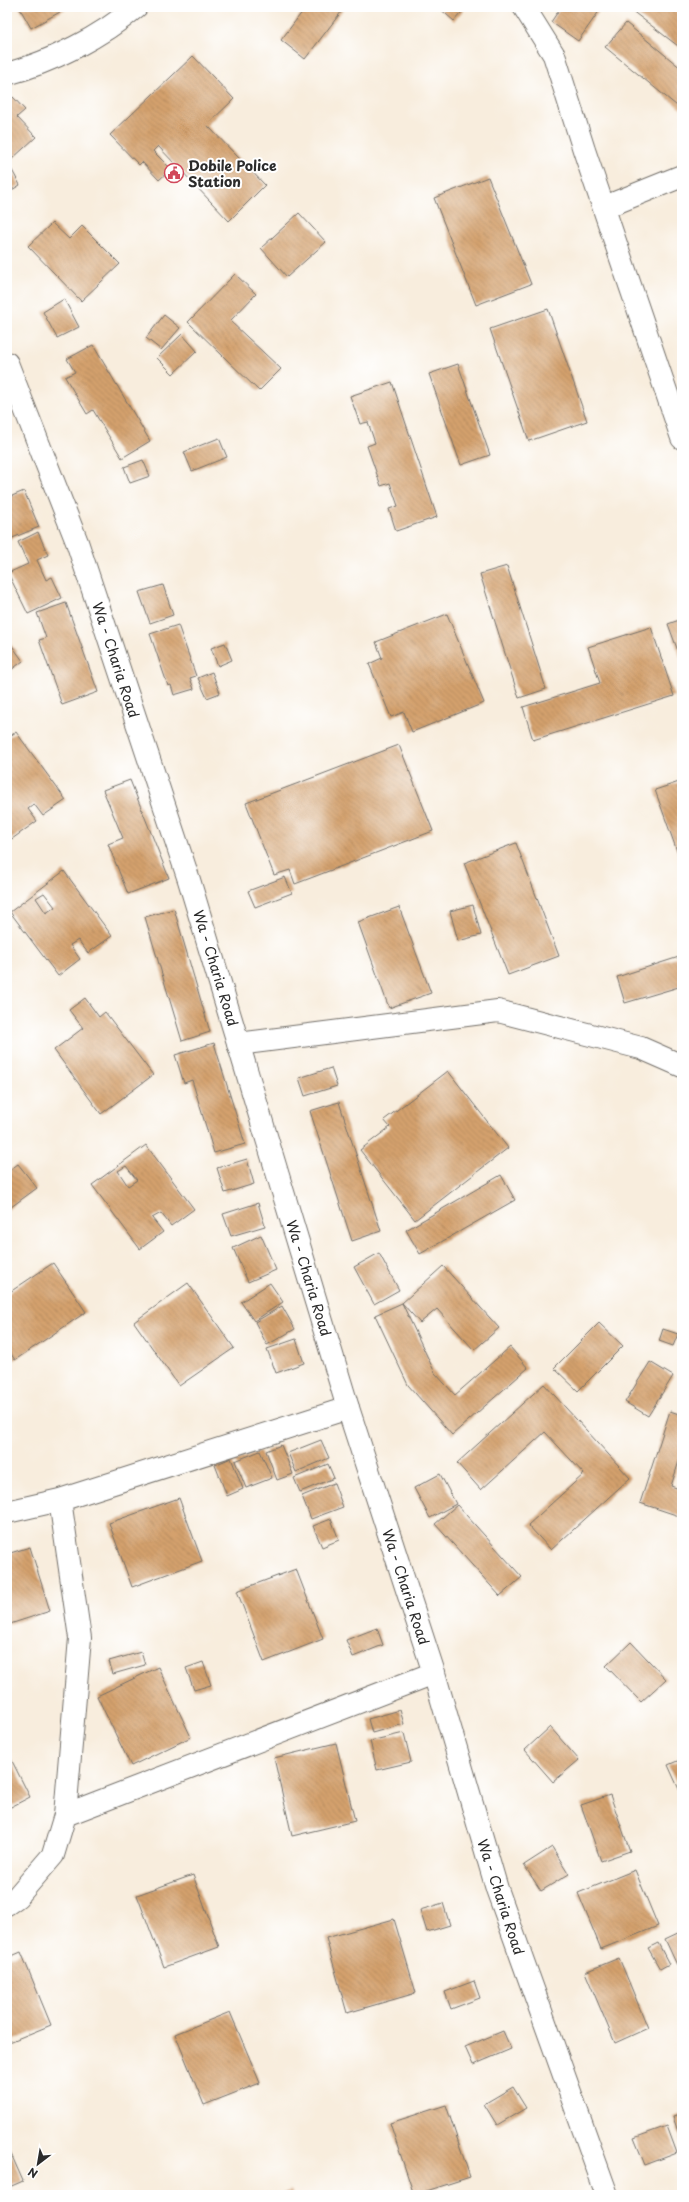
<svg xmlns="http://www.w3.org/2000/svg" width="689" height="2202" font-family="'Playpen Sans',sans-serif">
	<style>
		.building { fill: url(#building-back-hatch); fill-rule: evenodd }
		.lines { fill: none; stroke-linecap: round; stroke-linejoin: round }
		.street-casing { stroke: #736f69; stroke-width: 24 }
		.secondary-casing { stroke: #736f69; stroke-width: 24 }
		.street { stroke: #fff; stroke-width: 22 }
		.secondary { stroke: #fff; stroke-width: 22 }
		.labels { text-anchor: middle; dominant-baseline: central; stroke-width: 4; stroke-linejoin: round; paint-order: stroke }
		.poi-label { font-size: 14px; font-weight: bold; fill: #2b2b2b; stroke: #fff; text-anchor: start }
		.street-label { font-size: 14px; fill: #2b2b2b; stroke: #fff }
	</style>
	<defs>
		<pattern id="building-back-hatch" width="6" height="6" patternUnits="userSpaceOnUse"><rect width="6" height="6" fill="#d4a16d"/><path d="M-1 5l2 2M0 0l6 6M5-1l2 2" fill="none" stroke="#ac835a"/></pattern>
	</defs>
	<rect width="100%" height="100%" fill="#fff"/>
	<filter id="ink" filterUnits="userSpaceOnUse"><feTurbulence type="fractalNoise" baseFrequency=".025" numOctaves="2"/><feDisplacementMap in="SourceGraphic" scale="8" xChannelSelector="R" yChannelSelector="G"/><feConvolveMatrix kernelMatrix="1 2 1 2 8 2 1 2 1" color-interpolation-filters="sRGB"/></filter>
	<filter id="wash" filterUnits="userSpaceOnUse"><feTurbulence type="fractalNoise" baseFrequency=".012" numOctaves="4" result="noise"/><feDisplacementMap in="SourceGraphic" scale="16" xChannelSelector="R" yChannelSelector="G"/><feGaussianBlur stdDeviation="0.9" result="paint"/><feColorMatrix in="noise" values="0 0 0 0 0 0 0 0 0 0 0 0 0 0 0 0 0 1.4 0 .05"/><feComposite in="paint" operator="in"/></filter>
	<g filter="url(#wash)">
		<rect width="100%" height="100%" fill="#f8eddd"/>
		<g id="blocks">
			<path class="building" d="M19,7H69L31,28Z
				M306,7H345L305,59L281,40Z
				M438,7H466L454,21Z
				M561,7H602L578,41L551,22Z
				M627,7H682V49Z
				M626,23L682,69V110L605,47Z
				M193,56L234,99L207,125L265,185L229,221L158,146L153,151L171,169L159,180L142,162L139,165L110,135Z
				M13,97L25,110L17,117L36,137L12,159L7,154V127L9,125L7,122V102Z
				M7,161L20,185L7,193Z
				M488,177L531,284L476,305L434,198Z
				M299,213L326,242L287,277L261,248Z
				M52,223L69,239L82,226L120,264L81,301L28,246Z
				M235,274L256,294L230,321L281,369L259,391L188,322Z
				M64,299L79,327L57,338L43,312Z
				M548,309L587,421L529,441L490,329Z
				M164,315L180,328L161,350L146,338Z
				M182,334L197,351L173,374L157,358Z
				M93,345L150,441L122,458L93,410L87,414L65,377L75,372L67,359Z
				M458,364L490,455L461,465L429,374Z
				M392,382L437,517L396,531L389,509L398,506L390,483L381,486L367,446L375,443L368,422L360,424L350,396Z
				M219,438L227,457L192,471L184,452Z
				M143,460L150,476L130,483L124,467Z
				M24,491L39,527L10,539L7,532V498Z
				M38,532L48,555L37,560L46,580L52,577L62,598L28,614L8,573L28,564L18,542Z
				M507,566L546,689L519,698L480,574Z
				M163,585L173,615L150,623L139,592Z
				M66,603L98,692L62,705L39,640L46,638L37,613Z
				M447,614L484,703L412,732L404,712L391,717L369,664L382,658L376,642Z
				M682,619V662L668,624Z
				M178,625L196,676L190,678L194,689L174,695L171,685L168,686L150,634Z
				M651,627L674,696L533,740L523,707L600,683L588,647Z
				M7,639L23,661L7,673Z
				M225,643L232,660L218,666L211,648Z
				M212,672L220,693L207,698L198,678Z
				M16,732L66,800L43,816L34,804L28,809L37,821L12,839L7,832V771L10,769L7,765V738Z
				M399,745L433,831L295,884L290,870L274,875L246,803Z
				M130,780L169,878L128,894L108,844L123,838L103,790Z
				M682,781V865L655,790Z
				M516,843L559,956L508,975L464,863Z
				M64,871L112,936L88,953L78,940L70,945L80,959L58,976L10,912ZM44,893L55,907L46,913L36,898Z
				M285,877L292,893L255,907L248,891Z
				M473,905L481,935L458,941L450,911Z
				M399,907L431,993L389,1008L358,922Z
				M174,909L210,1032L182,1041L145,917Z
				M682,956V986L625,1003L617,977Z
				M85,998L99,1017L105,1012L153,1075L101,1114L54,1050L83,1028L69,1010Z
				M214,1043L245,1144L214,1153L192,1080L184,1083L175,1055Z
				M331,1068L337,1086L305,1096L299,1078Z
				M448,1071L508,1148L415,1220L360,1150L390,1127L384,1120Z
				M339,1102L381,1231L352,1241L310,1111Z
				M146,1145L194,1209L171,1226L161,1213L152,1218L163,1232L140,1249L92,1185ZM126,1166L137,1180L128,1186L118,1171Z
				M247,1159L254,1184L225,1193L217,1168Z
				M18,1164L37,1188L7,1210V1172Z
				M501,1175L515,1200L420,1254L406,1230Z
				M258,1203L265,1226L231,1236L223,1214Z
				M261,1235L276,1270L248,1282L233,1248Z
				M379,1253L399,1290L374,1304L354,1267Z
				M53,1263L86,1312L15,1360L7,1348V1294Z
				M443,1266L499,1328L474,1350L437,1309L420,1323L402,1303Z
				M188,1283L234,1348L179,1386L134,1322Z
				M270,1283L283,1302L254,1321L241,1302Z
				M402,1303L435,1373L455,1395L510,1347L528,1368L452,1435L408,1385L375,1315Z
				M282,1306L295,1329L267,1345L255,1322Z
				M599,1323L623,1346L578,1391L554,1368Z
				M663,1329L678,1334L673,1346L659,1341Z
				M296,1339L304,1363L276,1373L267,1349Z
				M650,1362L673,1376L648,1416L625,1402Z
				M544,1384L630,1478L551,1550L528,1525L584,1474L545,1432L481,1490L457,1463Z
				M670,1411L682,1415V1452L671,1486L682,1490V1517L640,1503Z
				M321,1440L329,1458L296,1472L288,1453Z
				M281,1445L293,1474L277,1480L266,1451Z
				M260,1451L272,1478L246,1488L235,1461Z
				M231,1458L243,1489L227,1496L215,1465Z
				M328,1464L334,1478L300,1492L294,1478Z
				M440,1474L456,1504L430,1518L414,1488Z
				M334,1483L343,1507L311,1519L302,1496Z
				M179,1498L202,1561L132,1587L109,1523Z
				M457,1505L522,1577L500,1596L435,1524Z
				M331,1519L339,1540L322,1547L313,1526Z
				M30,1547L50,1611L7,1625V1554Z
				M296,1569L323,1639L264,1662L237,1591Z
				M377,1628L383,1645L353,1657L346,1640Z
				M631,1642L666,1679L641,1702L606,1666Z
				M141,1652L145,1665L113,1674L109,1661Z
				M203,1662L211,1685L194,1690L186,1668Z
				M158,1667L191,1737L131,1766L97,1696Z
				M400,1710L404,1724L372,1733L368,1719Z
				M550,1727L579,1760L553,1782L525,1750Z
				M404,1733L411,1762L377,1770L370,1741Z
				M336,1743L355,1821L292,1836L274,1758Z
				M7,1751L30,1797L7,1809Z
				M682,1759V1796L668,1765Z
				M610,1795L630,1851L601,1861L581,1805Z
				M552,1847L569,1874L541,1891L524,1865Z
				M635,1870L658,1926L601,1949L578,1893Z
				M193,1875L219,1947L164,1967L137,1895Z
				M443,1903L450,1925L427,1932L420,1910Z
				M394,1919L416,1993L347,2013L326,1938Z
				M682,1931V1962L677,1965L665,1939Z
				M658,1943L669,1964L660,1969L648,1948Z
				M21,1952L51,2025L7,2043V1958Z
				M619,1958L648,2028L615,2043L585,1972Z
				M474,1981L480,1998L451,2009L445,1992Z
				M230,2012L260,2083L204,2105L175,2034Z
				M503,2031L511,2049L473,2065L465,2047Z
				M513,2087L526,2108L497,2125L484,2104Z
				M446,2105L470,2177L414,2195L390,2123Z
				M682,2114V2143L673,2117Z
				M667,2126L677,2153L645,2165L634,2138Z
				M7,2145L23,2181L7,2188Z
				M291,2190L293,2195H279Z"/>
		</g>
	</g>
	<g filter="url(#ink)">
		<use href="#blocks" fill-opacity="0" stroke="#736f69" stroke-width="1"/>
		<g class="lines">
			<g class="street-casing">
				<path id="street" d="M524,7L554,55L584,150L682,438
					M7,74C51,62 101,37 136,7
					M605,207L682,176
					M238,1044L498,1011L641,1048L682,1066
					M7,1512L60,1500L348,1408
					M65,1815L434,1673
					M7,1904L17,1897L53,1855L65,1815L80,1638L60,1500"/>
			</g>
			<g class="secondary-casing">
				<path id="secondary" d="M7,363L77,542L189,880L348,1408L434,1673L497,1889L607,2195"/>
			</g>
			<use href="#street" class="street"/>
			<use href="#secondary" class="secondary"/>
		</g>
	</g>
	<defs>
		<g id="civic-ring" transform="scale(1)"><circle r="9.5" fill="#fff" stroke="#d1495b" stroke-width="1.5"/><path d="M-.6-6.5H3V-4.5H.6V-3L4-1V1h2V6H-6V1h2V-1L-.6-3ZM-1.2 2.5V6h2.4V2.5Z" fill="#d1495b"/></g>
	</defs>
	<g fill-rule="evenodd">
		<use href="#civic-ring" x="174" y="173"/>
	</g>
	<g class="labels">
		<g class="poi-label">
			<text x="188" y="165">Dobile Police<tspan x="188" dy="16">Station</tspan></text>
		</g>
		<g class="street-label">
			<text transform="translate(116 660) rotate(72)">Wa - Charia Road</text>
			<text transform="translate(216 968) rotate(73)">Wa - Charia Road</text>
			<text transform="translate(309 1278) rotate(73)">Wa - Charia Road</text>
			<text transform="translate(406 1587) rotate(72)">Wa - Charia Road</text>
			<text transform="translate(501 1897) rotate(72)">Wa - Charia Road</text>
		</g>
	</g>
	<rect width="689" height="2202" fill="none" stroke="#fff" stroke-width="24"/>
	<g transform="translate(38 2164) rotate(211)" stroke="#ffffff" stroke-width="3" paint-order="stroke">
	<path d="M0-3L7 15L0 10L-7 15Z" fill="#2b2b2b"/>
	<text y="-6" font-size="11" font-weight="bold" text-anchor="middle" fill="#2b2b2b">N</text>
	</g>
</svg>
